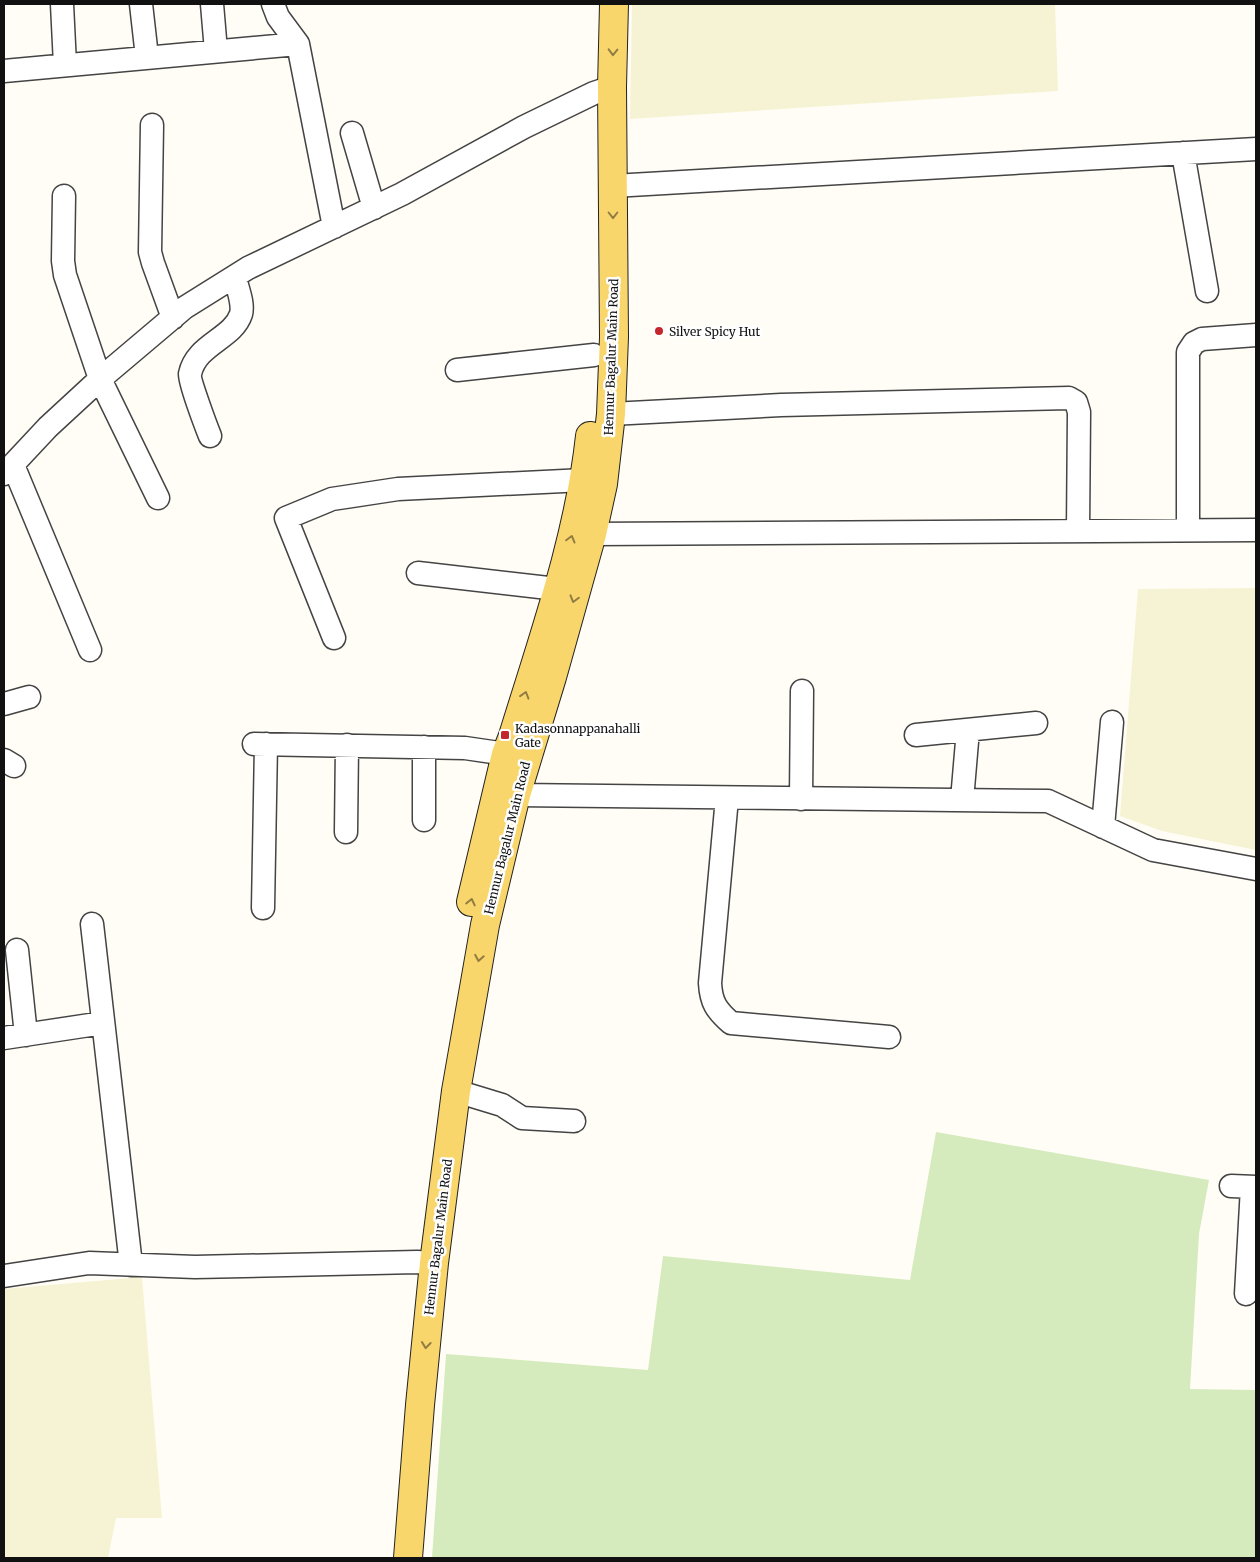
<svg xmlns="http://www.w3.org/2000/svg" width="1260" height="1562" font-family="Merriweather,serif">
	<style>
		.farmland { fill: #f6f3d4 }
		.green { fill: #d5ebbd }
		.lines { fill: none; stroke-linecap: round; stroke-linejoin: round }
		.minor-casing { stroke: #444; stroke-width: 25 }
		.major-casing { stroke: #222; stroke-width: 30 }
		.minor { stroke: #fff; stroke-width: 22 }
		.major { stroke: #f9d66b; stroke-width: 28 }
		.oneway { stroke: #917d42 }
		.poi-dot { fill: #c4262e; stroke: #fff; stroke-width: 2 }
		.labels { text-anchor: middle; dominant-baseline: central; stroke-width: 5; stroke-linejoin: round; paint-order: stroke }
		.poi-label { font-size: 12px; fill: #111; stroke: #fff; text-anchor: start }
		.street-label { font-size: 12px; fill: #111; stroke: #fff }
	</style>
	<rect width="100%" height="100%" fill="#fffdf5"/>
	<path class="farmland" d="M632,4H1055L1058,91L630,119Z
		M1256,588V850L1162,831L1120,816L1138,589Z
		M142,1277L162,1518H116L108,1558H4V1289Z"/>
	<path class="green" d="M936,1132L1209,1180L1199,1234L1190,1389L1256,1390V1558H432L446,1354L648,1370L663,1256L910,1280Z"/>
	<g class="lines">
		<g class="minor-casing">
			<path id="minor" d="M62,4L65,65
				M141,4L147,57
				M212,4L216,51
				M273,4L278,17L298,44
				M4,71L298,44L334,227
				M152,125L150,252L153,263L173,318
				M352,133L374,208
				M1183,153L1207,291
				M613,186L1256,149
				M64,196L63,261L65,275L100,379L158,498
				M457,370L594,355
				M611,414L781,405L1069,398L1076,402L1079,412L1078,531
				M210,436C206,426 189,381 190,374C196,344 233,339 241,314C244,303 237,288 235,277
				M13,465L90,650
				M4,474L48,427L100,379L184,308L248,268L402,194L524,127L594,93L612,87
				M1188,530V352L1194,343L1202,339L1256,335
				M592,534L1256,530
				M418,573L557,589
				M334,638L286,518L332,499L398,489L584,480L599,484
				M4,704L29,697
				M916,735L1036,723
				M254,744L465,748L506,754
				M4,760L14,766
				M500,792L516,795L1048,801L1153,850L1256,869
				M727,798L710,983C711,1002 716,1010 731,1023L889,1037
				M801,799L802,691
				M962,800L968,730
				M424,820V747
				M1103,827L1112,722
				M346,832L347,745
				M263,908L266,744
				M92,924L131,1265
				M17,950L26,1035
				M4,1038L103,1023
				M456,1091L502,1105L522,1118L574,1121
				M1231,1186L1256,1187
				M4,1276L89,1263L195,1267L417,1262L434,1263
				M1246,1294L1252,1187"/>
		</g>
		<g class="major-casing">
			<path id="major" d="M471,902L506,754L513,736C543,638 579,538 590,436
				M408,1558L420,1405L434,1263L456,1091L485,925L516,795L552,677L592,534L603,484L611,414L614,337L612,87L614,4"/>
		</g>
		<use href="#minor" class="minor"/>
		<use href="#major" class="major"/>
	</g>
	<defs><path id="oneway-chevron" d="M-2-3.5L2.5 0L-2 3.5" fill="none" stroke-width="1.6" stroke-linecap="round" stroke-linejoin="round" transform="scale(1.25)"/></defs>
	<g class="oneway">
		<use href="#oneway-chevron" transform="translate(613 52) rotate(91)"/>
		<use href="#oneway-chevron" transform="translate(613 215) rotate(90)"/>
		<use href="#oneway-chevron" transform="translate(571 539) rotate(-75)"/>
		<use href="#oneway-chevron" transform="translate(574 599) rotate(106)"/>
		<use href="#oneway-chevron" transform="translate(525 695) rotate(-73)"/>
		<use href="#oneway-chevron" transform="translate(471 902) rotate(-77)"/>
		<use href="#oneway-chevron" transform="translate(479 958) rotate(100)"/>
		<use href="#oneway-chevron" transform="translate(426 1345) rotate(96)"/>
	</g>
	<g class="poi-dot">
		<circle cx="659" cy="331" r="5"/>
		<rect x="500" y="730" width="10" height="10" rx="2.5"/>
	</g>
	<g class="labels">
		<g class="poi-label">
			<text x="669" y="331">Silver Spicy Hut</text>
			<text x="515" y="728">Kadasonnappanahalli<tspan x="515" dy="14">Gate</tspan></text>
		</g>
		<g class="street-label">
			<text transform="translate(611 357) rotate(-88)">Hennur Bagalur Main Road</text>
			<text transform="translate(507 838) rotate(-76)">Hennur Bagalur Main Road</text>
			<text transform="translate(438 1237) rotate(-83)">Hennur Bagalur Main Road</text>
		</g>
	</g>
	<rect width="1260" height="1562" fill="none" stroke="#111111" stroke-width="10"/>
</svg>
